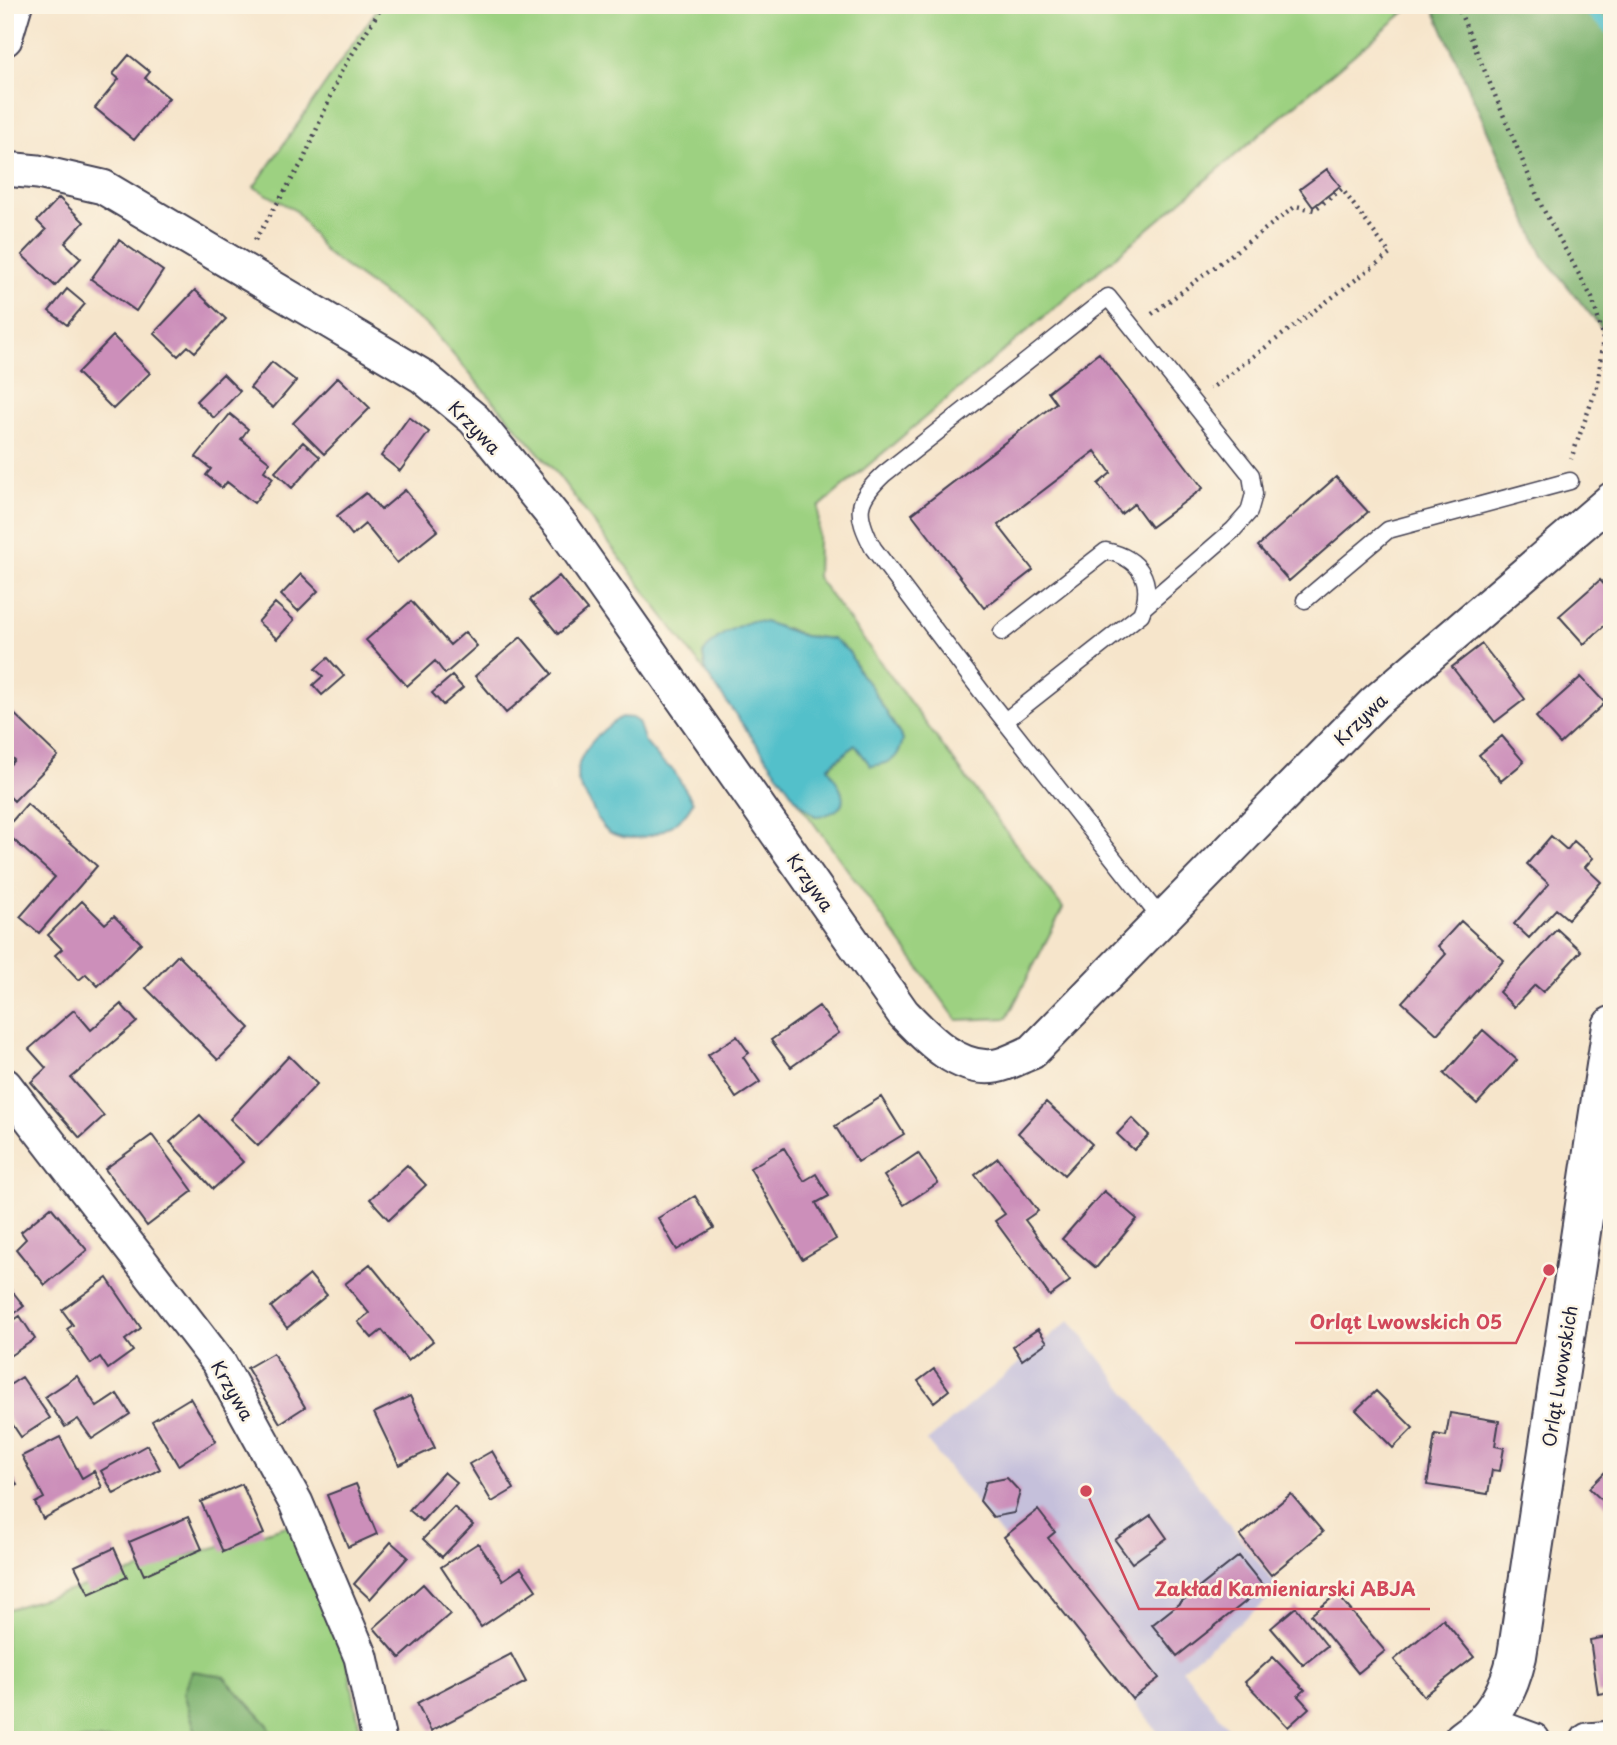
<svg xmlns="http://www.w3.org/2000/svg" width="1617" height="1745" font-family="'Playpen Sans',sans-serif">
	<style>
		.industrial { fill: #c5c0db }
		.green { fill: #9dd181; stroke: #607a5e; stroke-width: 2 }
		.forest { fill: #7eb36f; stroke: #506a55; stroke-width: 2 }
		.water { fill: #53c0ca; stroke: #3a7182; stroke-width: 2 }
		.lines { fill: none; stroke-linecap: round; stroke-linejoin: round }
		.stream { stroke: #53c0ca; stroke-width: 10 }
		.building { fill: #cc8fba }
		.service-casing { stroke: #423f51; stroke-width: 19 }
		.minor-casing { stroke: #423f51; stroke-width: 37 }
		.tertiary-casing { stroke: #423f51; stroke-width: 42 }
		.path { stroke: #423f51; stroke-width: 4.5; stroke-dasharray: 2 5; stroke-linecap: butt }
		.service { stroke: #fff; stroke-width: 16 }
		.minor { stroke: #fff; stroke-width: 33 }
		.tertiary { stroke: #fff; stroke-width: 38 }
		.labels { text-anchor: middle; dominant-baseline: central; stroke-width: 5; stroke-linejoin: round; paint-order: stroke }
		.street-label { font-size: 18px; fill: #22223b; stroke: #fcf5e5 }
		.leader { fill: none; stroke: #d1495b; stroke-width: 2.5 }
		.callout-dot { fill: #d1495b; stroke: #fcf5e5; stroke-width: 2.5 }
		.callout-label { font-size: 19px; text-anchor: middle; font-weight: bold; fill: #d1495b; stroke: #fcf5e5; stroke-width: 5; stroke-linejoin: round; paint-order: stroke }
	</style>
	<rect width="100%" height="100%" fill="#fcf5e5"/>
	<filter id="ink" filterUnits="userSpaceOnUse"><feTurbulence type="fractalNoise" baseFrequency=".0143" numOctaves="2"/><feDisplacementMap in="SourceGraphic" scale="14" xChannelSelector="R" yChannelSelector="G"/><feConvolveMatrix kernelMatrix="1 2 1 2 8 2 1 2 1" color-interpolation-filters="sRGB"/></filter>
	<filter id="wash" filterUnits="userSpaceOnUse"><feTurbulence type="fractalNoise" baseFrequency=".00686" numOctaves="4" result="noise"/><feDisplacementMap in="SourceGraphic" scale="28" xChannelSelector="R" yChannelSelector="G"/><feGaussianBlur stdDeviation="1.57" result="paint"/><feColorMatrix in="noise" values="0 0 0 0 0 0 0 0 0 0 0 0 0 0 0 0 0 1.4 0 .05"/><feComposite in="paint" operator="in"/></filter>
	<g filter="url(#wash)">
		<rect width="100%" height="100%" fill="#f6e5cb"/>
		<path class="industrial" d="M1070,1320L1280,1590L1182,1669L1238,1740H1164L927,1441Z"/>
		<path class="green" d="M380,5H1413L819,507L817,577L1063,908L1007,1018L957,1020L796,799L815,816L842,793L828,768L855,745L871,766L903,740L870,685L860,674L849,652L833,639L804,636L786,628L703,654L706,673L558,475L429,327L326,253L296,211L254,187Z
			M290,1525L343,1639L362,1740H5V1610Z"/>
		<path class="forest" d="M1432,5H1612V341L1543,256Z
			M192,1671L223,1676L268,1725L274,1740H198L184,1693Z"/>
		<path class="water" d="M752,621L765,622L804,636L833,639L849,652L860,674L870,685L903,740C898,760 891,763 871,766L855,745L828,767C832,775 840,785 842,794C847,810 827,816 815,816L796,799L706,673L703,654C715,636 732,628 752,621Z
			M621,717L632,718L638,722L645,742L661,761L673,770L693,802C680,828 641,846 613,834C602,830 596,816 591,805C587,797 580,789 578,781C572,756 602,729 621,717Z"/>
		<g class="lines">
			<path class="stream" d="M1582,5L1612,31"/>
		</g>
		<g id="blocks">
			<path class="building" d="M129,55L150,72L145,78L169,98L134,140L95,108L119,79L113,74Z
				M1327,169L1340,186L1313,207L1300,189Z
				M59,198L84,222L65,243L81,258L55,286L22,255L46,230L37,221Z
				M119,240L163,271L136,311L91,279Z
				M67,289L85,304L67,325L49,311Z
				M195,290L226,319L195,352L188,346L178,356L154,333Z
				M113,336L150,373L113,409L77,373Z
				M1099,353L1203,488L1151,527L1134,504L1121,514L1098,484L1111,473L1095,451L998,525L1033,570L984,608L912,514L1056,403L1048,392Z
				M272,362L296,381L273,408L250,388Z
				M223,374L240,391L214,418L196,401Z
				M338,377L370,408L324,454L293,423Z
				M230,414L248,429L241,439L270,462L264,471L273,478L254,503L227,482L222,488L206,475L211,469L196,457Z
				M409,417L429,432L400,471L381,456Z
				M303,442L320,457L292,488L275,472Z
				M1336,477L1368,512L1289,581L1258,546Z
				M405,490L438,530L397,563L365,524L352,535L337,516L366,493L381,510Z
				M301,574L318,591L298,611L281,595Z
				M559,576L587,610L558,634L530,600Z
				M1600,580L1612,594V619L1584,644L1559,616Z
				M411,601L450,645L465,632L477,646L445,674L435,661L407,686L366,640Z
				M275,603L294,620L277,639L258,622Z
				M521,637L552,674L506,713L475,676Z
				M1482,644L1525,699L1495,722L1452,667Z
				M328,658L344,676L322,695L313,685L323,676L315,669Z
				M452,676L463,688L443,705L432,693Z
				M1581,677L1605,703L1560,744L1536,717Z
				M5,705L58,756L14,801L5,792V770L14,760L5,751Z
				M1502,736L1524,762L1501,781L1479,755Z
				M27,804L97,866L39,933L20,917L55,877L5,832V829Z
				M1551,836L1567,850L1574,841L1593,858L1585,867L1601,882L1568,919L1556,909L1529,938L1514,924L1549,884L1527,864Z
				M82,901L105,924L114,916L141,943L98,986L86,974L79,980L55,955L62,949L48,935Z
				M1461,921L1504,960L1437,1034L1402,1002L1446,954L1438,946Z
				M1557,929L1581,951L1543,992L1535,985L1514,1007L1499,992Z
				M178,955L250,1028L218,1060L146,988Z
				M121,1004L137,1022L71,1078L104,1116L80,1138L31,1082L46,1068L29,1049L74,1010L91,1030Z
				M819,1006L839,1033L791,1067L771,1040Z
				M1483,1030L1517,1060L1477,1104L1444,1074Z
				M737,1036L749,1053L743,1057L760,1082L736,1098L708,1055Z
				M289,1056L317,1084L258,1146L230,1119Z
				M881,1097L904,1134L858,1162L835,1126Z
				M1046,1102L1092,1144L1064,1175L1018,1133Z
				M200,1115L243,1162L213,1189L170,1142Z
				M1132,1118L1149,1135L1134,1150L1117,1134Z
				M152,1135L193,1191L147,1226L105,1169Z
				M784,1148L804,1181L816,1174L829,1196L816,1203L836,1239L802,1259L750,1168Z
				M918,1153L938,1183L904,1205L884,1176Z
				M998,1158L1038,1211L1025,1220L1070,1281L1050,1296L995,1221L1005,1214L975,1175Z
				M407,1165L426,1185L389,1220L370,1199Z
				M1104,1191L1137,1219L1096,1268L1062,1239Z
				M695,1196L714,1228L677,1250L658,1218Z
				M51,1207L87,1250L45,1285L16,1249L26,1239L21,1232Z
				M370,1264L433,1341L408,1361L382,1330L372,1338L358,1322L369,1313L345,1284Z
				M310,1275L327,1295L287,1328L271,1307Z
				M107,1278L141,1328L125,1340L133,1351L108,1369L100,1357L91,1364L67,1329L73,1325L62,1310Z
				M5,1282L24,1306L5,1321Z
				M20,1316L35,1339L5,1359V1326Z
				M1038,1329L1047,1342L1022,1360L1013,1346Z
				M273,1353L305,1407L280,1423L247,1368Z
				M934,1369L949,1390L934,1402L918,1381Z
				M77,1376L97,1407L117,1394L130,1414L92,1439L78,1419L65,1427L45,1397Z
				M22,1377L50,1418L21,1437L5,1413V1388Z
				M1376,1391L1413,1428L1393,1448L1356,1410Z
				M410,1396L435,1448L399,1465L374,1413Z
				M190,1398L216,1441L178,1465L152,1421Z
				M1450,1413L1499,1421L1495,1446L1504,1448L1500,1471L1492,1470L1488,1494L1427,1485L1435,1434L1446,1436Z
				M60,1437L82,1478L94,1471L102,1487L43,1519L35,1503L44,1498L22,1456Z
				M147,1445L160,1469L114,1494L101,1471Z
				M492,1451L514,1489L492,1502L469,1464Z
				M5,1461L17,1485L5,1491Z
				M1610,1467L1612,1469V1510L1589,1488Z
				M444,1472L457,1483L422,1521L409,1510Z
				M1007,1478L1020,1492L1014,1513L993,1517L980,1501L986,1482Z
				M242,1484L264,1534L223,1552L201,1502Z
				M356,1484L377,1534L348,1547L327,1495Z
				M1291,1494L1323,1532L1271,1575L1240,1536Z
				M454,1507L473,1525L442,1557L423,1539Z
				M1038,1510L1055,1532L1048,1538L1159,1678L1132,1699L1004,1537Z
				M1151,1515L1167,1538L1132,1563L1115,1540Z
				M188,1517L202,1549L144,1575L129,1542Z
				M391,1542L408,1557L370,1599L354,1584Z
				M478,1543L503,1580L521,1568L536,1590L481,1627L441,1567Z
				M114,1548L127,1577L89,1594L75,1566Z
				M1239,1556L1264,1587L1177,1656L1152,1625Z
				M423,1584L450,1614L400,1658L374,1628Z
				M1337,1594L1385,1651L1358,1673L1311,1615Z
				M1296,1607L1327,1646L1303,1665L1271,1628Z
				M1443,1619L1474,1657L1424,1696L1394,1660Z
				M1612,1636V1692L1598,1694L1590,1640Z
				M511,1654L526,1682L431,1731L417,1703Z
				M1273,1657L1305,1690L1298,1696L1309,1708L1288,1727L1245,1682Z"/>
		</g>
	</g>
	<g filter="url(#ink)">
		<use href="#blocks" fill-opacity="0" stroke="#423f51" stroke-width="2"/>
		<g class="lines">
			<g class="service-casing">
				<path id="service" d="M1305,600L1388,530L1570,481
					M1144,607L1233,530L1249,512L1254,494L1251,475L1108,297L884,474C855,501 855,513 873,548L981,691L1162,920
					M1002,632L1106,551C1140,558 1155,581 1141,614L1005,721"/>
			</g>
			<g class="minor-casing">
				<path id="minor" d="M5,39L15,5
					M5,169L38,172L103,187L422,376L474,419L563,528L903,1013C926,1037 958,1072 996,1066C1008,1064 1021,1056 1032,1052L1374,703L1612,499
					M5,1085L219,1363L296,1503L361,1657L379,1740
					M1488,1719L1503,1729L1533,1740
					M1588,1740L1612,1738"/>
			</g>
			<g class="tertiary-casing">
				<path id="tertiary" d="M1463,1740C1494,1719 1509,1691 1517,1656L1612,1026"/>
			</g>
			<path class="path" d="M1457,5L1542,207L1592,298L1603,335L1598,384L1571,459
				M255,240L303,161L341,72L383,5
				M1152,314L1296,206L1314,210L1342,189L1390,254L1210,389"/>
			<use href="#service" class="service"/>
			<use href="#minor" class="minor"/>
			<use href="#tertiary" class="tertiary"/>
		</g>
	</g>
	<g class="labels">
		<g class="street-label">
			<text transform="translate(475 427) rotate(46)">Krzywa</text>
			<text transform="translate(1360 719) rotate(-44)">Krzywa</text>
			<text transform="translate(811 882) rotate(55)">Krzywa</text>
			<text transform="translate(1559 1376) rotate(-81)">Orląt Lwowskich</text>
			<text transform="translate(233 1390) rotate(60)">Krzywa</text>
		</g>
	</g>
	<path class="leader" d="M1549 1270L1516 1343H1295M1086 1491L1139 1609H1430"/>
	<g class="callout-dot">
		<circle cx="1549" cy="1270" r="7"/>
		<circle cx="1086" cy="1491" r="7"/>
	</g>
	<g class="callout-label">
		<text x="1406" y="1329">Orląt Lwowskich 05</text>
		<text x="1285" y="1596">Zakład Kamieniarski ABJA</text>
	</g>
	<rect width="1617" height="1745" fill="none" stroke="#fcf5e5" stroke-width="28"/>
</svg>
